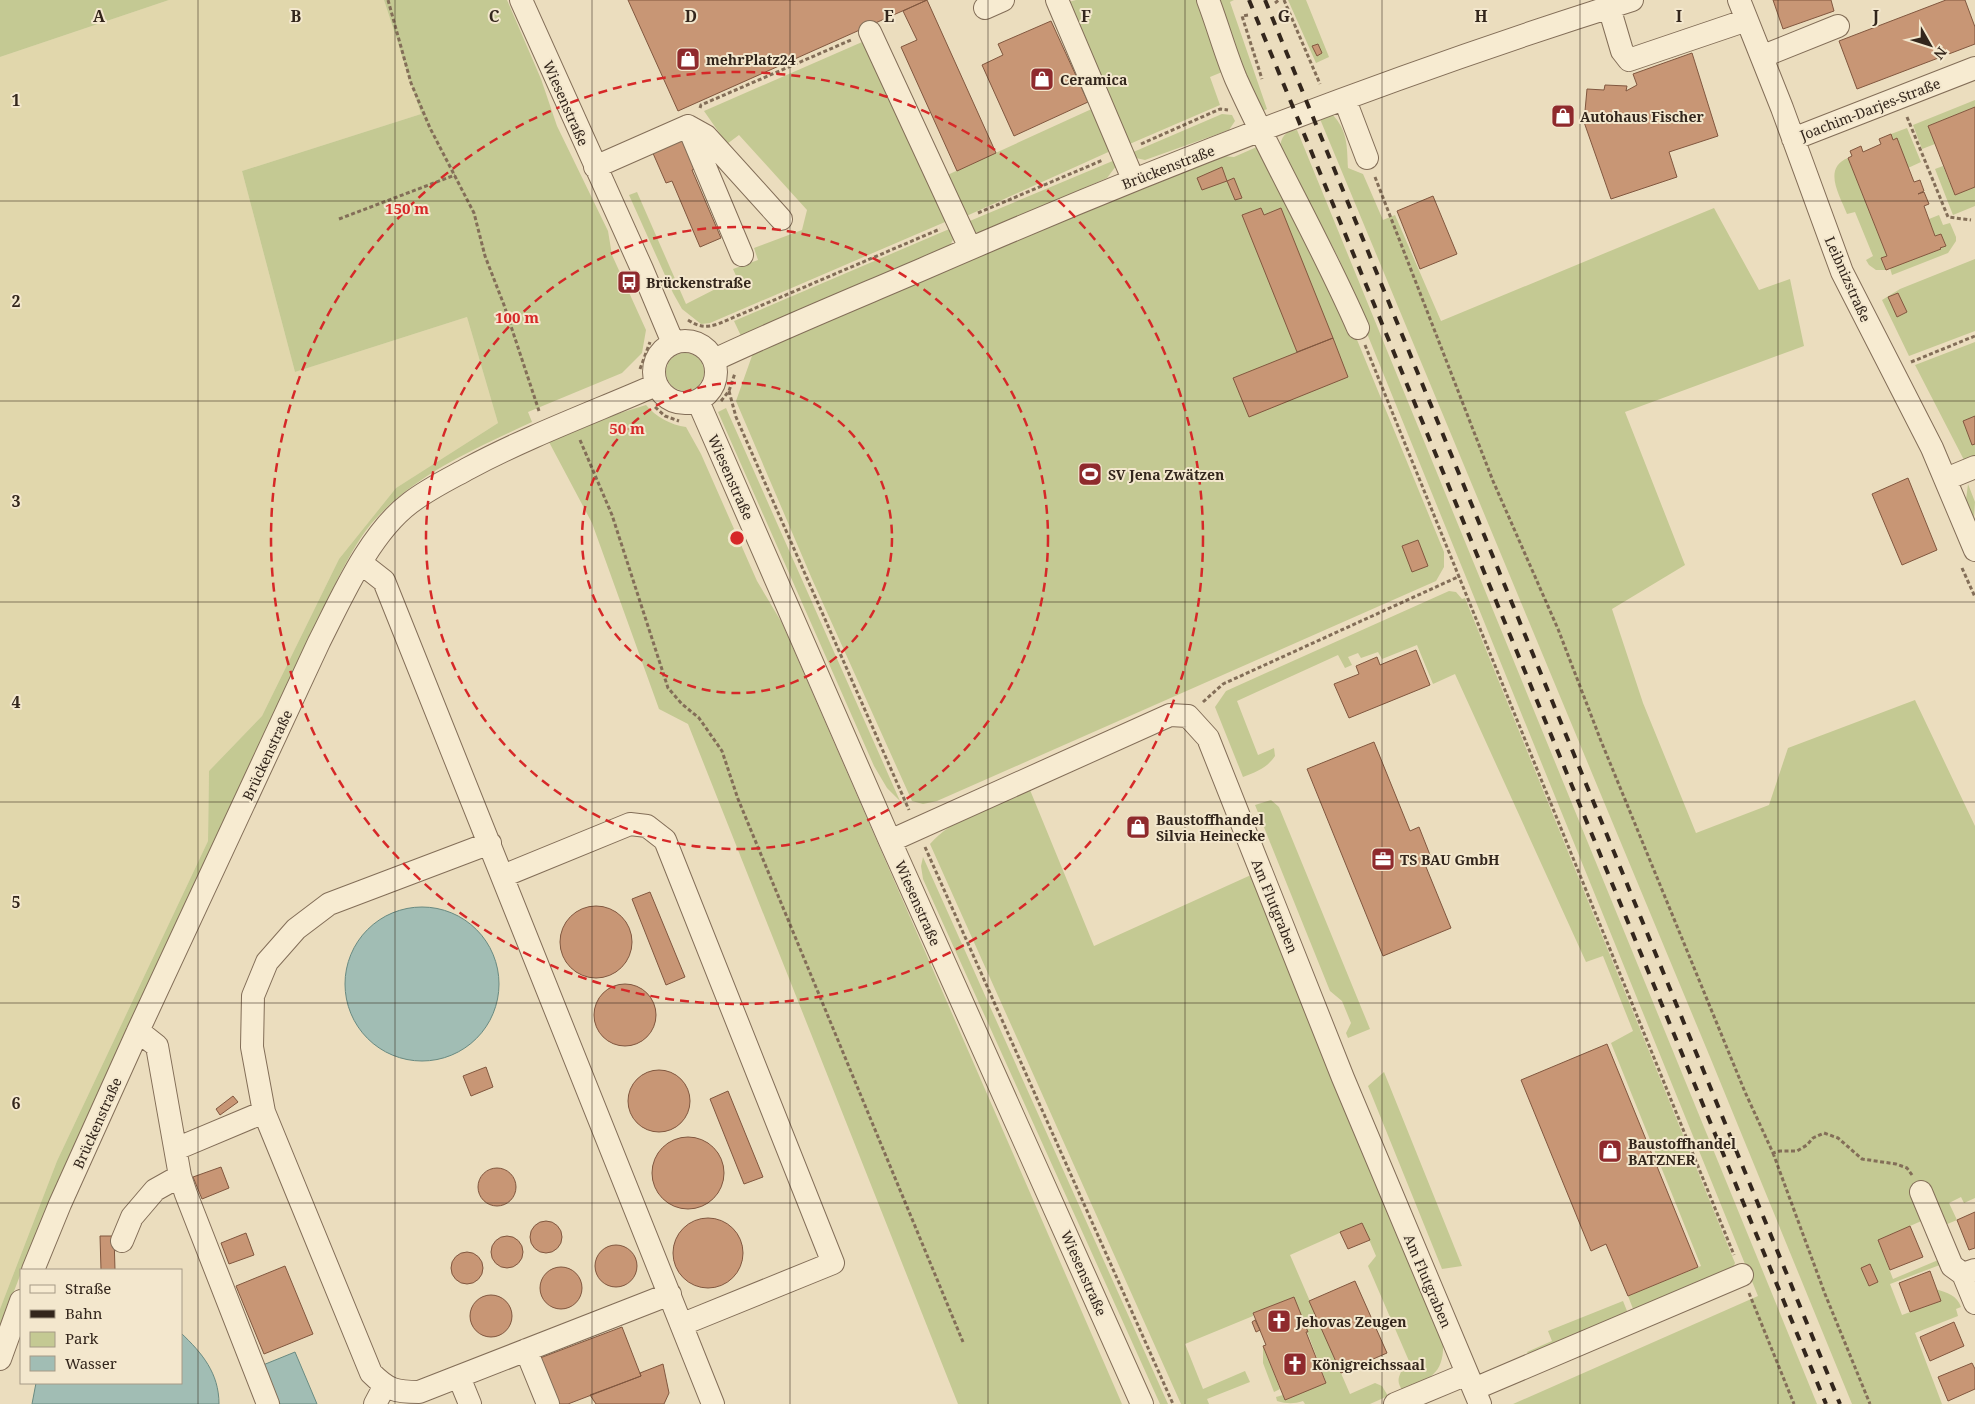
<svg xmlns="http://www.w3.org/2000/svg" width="1975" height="1404" font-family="'Noto Serif',serif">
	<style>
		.farmland { fill: #e1d7ac }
		.green { fill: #c4c993 }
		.water { fill: #a1bdb4; stroke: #698a81 }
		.building { fill: #c89675; stroke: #81573f }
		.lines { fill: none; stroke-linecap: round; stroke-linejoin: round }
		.minor-casing { stroke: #836e58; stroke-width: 24 }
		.path { stroke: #836e58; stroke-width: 3; stroke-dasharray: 4 2.5; stroke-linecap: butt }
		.minor { stroke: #f7ebd1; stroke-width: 22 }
		.rail { stroke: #33261c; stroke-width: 4; stroke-dasharray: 9 9; stroke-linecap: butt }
		.grid { fill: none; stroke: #33261c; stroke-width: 1; stroke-opacity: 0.55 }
		.ring { fill: none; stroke: #d62828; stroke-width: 2.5; stroke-dasharray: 9 6 }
		.labels { text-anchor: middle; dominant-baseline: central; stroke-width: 4; stroke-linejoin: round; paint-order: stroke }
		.poi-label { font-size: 14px; font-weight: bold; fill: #33261c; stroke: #f3e7cd; text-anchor: start }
		.street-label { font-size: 14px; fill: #33261c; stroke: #f3e7cd }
		.grid-label { font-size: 16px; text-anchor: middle; font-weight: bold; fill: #33261c; stroke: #f3e7cd; stroke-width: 4; stroke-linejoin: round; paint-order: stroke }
		.centre { fill: #d62828; stroke: #f3e7cd; stroke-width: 2.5 }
		.ring-label { font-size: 15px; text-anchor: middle; font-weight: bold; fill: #d62828; stroke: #f3e7cd; stroke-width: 4; stroke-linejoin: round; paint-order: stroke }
	</style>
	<rect width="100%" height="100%" fill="#ebddbe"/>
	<path class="farmland" d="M169,0H384L421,114L242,171L295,372L467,317L498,423L396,488L339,559L262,716L209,771L208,841L57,1161L0,1309V57Z"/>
	<path class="green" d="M0,0H169L0,57Z
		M384,0H507L541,79L557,126L608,231L612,255L646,330L642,353L622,373L528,412L532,422C474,449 413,475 371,524C357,541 347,561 337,580L145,993L32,1244L0,1328V1309L57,1161L208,841L209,771L262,716L339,559L396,488L498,423L467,317L295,372L242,171L421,114Z
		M1076,0H1234L1230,2L1267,109L1263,111L1239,65L1210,77L1220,105L1125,146L1065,3Z
		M1288,0H1306L1329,57L1316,63Z
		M869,39L952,219L710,323L701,324L682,309L673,293L629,195L637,192L686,304L737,278L733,269L758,260L754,248L802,230L807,210L739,135L727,144L704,111Z
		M1975,100V107L1928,126L1935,144L1922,149L1913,125Z
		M1096,107L1115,149L962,218L943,177Z
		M1222,114L1232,115L1235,121L1229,130L1145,160L1136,158L1131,153Z
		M1332,114C1348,131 1347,146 1348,168L1363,174L1383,220L1395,215L1441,321L1714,208L1759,290L1790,279L1804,346L1625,412L1685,565L1612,609L1643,703L1696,833L1769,805L1788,748L1915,700L1975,826V1198L1964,1203L1961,1197L1949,1203L1957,1220L1940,1227L1926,1219L1878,1240L1893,1279L1943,1258L1945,1263L1890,1284L1902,1315L1940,1301L1936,1289C1947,1293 1957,1295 1961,1307L1956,1309L1958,1316L1915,1333L1942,1404H1852L1710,1057L1320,119Z
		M1907,128L1921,162L1908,168L1896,138L1893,140L1891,134Z
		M1297,130L1817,1404H1513L1758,1296L1366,331L1365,322L1339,259L1280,148C1281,137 1285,131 1297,130Z
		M1259,146L1353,330L1444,552V567L1436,581L937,801L923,804L912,801L812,579L736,401L753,353L1137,189L1223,156L1234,157Z
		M1848,158L1887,256L1881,258L1886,270H1876L1869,265L1866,260L1873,256L1855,212L1847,214C1840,196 1822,168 1848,158Z
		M1115,160L1116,166L1107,178L981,233L975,232L965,223Z
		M1943,166L1955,195L1975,187V206L1953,215L1935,169Z
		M1939,215L1943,225L1950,223L1956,237V241L1948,253L1892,275L1890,268L1940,249L1946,245L1941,234L1935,236L1929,219Z
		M954,227C955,236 954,241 947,248L741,336L734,321Z
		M1975,259V331L1909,356L1882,300L1900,289Z
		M1975,342V456L1964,460L1915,365Z
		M666 372a19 19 0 1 1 38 0a19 19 0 1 1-38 0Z
		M646,405C656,417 671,425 686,427L701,454L757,581L782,623L1122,1404H958L688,724L659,709L592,523L549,442L617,414Z
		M726,408L900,801L887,788L874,766L718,412Z
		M1968,484L1975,502L1974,518L1966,500Z
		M1449,591L1456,592L1462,599L1465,598L1735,1263L1732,1271L1635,1314L1628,1296L1701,1266L1611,1043L1633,1031L1603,956L1586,962L1455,674L1433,684L1417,645L1382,659L1378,652L1361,658L1358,653L1348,657L1352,665L1345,668L1338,655L1237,701L1258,755L1274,748L1275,756C1267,768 1256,772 1243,777L1215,707L1226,691Z
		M1030,790L1094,946L1251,875L1443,1339C1445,1374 1431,1378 1403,1391C1398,1384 1397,1380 1401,1372L1412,1368L1368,1266L1376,1256L1362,1223L1290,1255L1350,1394L1375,1383L1382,1386L1388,1396L1370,1404H1305L1303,1401C1294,1404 1287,1404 1277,1401L1276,1397L1283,1395L1285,1400L1326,1382L1294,1297L1253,1313V1316L1185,1344L1203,1389L1245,1371L1250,1382L1207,1399L1209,1404H1181L930,844C955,816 996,805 1030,790Z
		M1271,800L1279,807L1370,1029L1348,1038L1346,1033L1351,1023L1342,1001L1330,991L1255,805Z
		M923,857L1168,1404H1160L923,879L921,866Z
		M1384,1072L1462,1266L1442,1269L1368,1086Z
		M1623,1301L1629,1316L1530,1357L1527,1352L1552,1341L1548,1331Z
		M1263,1346L1280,1389L1274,1392L1263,1363Z"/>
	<path class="water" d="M345 984a77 77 0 1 1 154 0a77 77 0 1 1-154 0Z
		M181,1333C202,1353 219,1373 219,1404H32L36,1383H181Z
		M295,1352L317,1404H280L263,1365Z"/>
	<path class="building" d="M628,0H927L678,111Z
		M927,0L996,153L957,171L901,47L917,40L903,11Z
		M1773,0H1831L1834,11L1783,29Z
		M1946,0H1965L1975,27V44L1857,89L1839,41Z
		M1051,21L1088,102L1014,136L982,65L1003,55L998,44Z
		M1318,44L1322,53L1317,56L1312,46Z
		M1692,53L1718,136L1669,152L1677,177L1611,199L1584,122L1587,89L1604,90L1605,85L1627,86L1626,91L1637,85L1633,74Z
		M1975,107V187L1955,195L1928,126Z
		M1891,134L1893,140L1897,138L1914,182L1920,180L1924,191L1918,194L1924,192L1929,204L1924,206L1935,236L1941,234L1946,246L1940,248L1941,249L1886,270L1881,258L1887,256L1848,158L1852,156L1850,151L1861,146L1863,152L1881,144L1879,139Z
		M682,138L695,169L692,170L721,238L700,247L672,181L666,183L652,151Z
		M1222,167L1227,181L1202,190L1197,178Z
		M1234,178L1242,198L1235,200L1227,181Z
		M1433,196L1457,254L1420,269L1397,211Z
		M1261,208L1264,215L1281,208L1333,338L1297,352L1242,215Z
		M1898,293L1907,312L1897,317L1888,297Z
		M1333,338L1348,377L1249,417L1233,378Z
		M1975,416V444L1972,445L1963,421Z
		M1908,478L1937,550L1902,565L1872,494Z
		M1418,540L1428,566L1412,572L1402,546Z
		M1416,650L1430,685L1349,718L1334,684L1359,674L1356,666L1377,657L1380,665Z
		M1374,742L1410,831L1419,827L1432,860L1424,862L1451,928L1383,956L1307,769Z
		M650,892L685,977L666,985L632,899Z
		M560 942a36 36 0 1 1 72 0a36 36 0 1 1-72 0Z
		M594 1015a31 31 0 1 1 62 0a31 31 0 1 1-62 0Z
		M1607,1044L1698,1267L1628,1296L1606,1244L1591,1251L1521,1080Z
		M486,1067L493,1087L471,1096L463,1076Z
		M628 1101a31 31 0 1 1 62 0a31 31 0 1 1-62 0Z
		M728,1091L763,1177L744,1184L710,1099Z
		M233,1096L238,1102L220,1115L216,1109Z
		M652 1173a36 36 0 1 1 72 0a36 36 0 1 1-72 0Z
		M221,1167L229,1188L202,1199L193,1177Z
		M478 1187a19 19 0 1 1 38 0a19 19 0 1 1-38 0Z
		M1975,1212V1248L1969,1250L1957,1220Z
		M673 1253a35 35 0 1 1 70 0a35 35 0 1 1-70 0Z
		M530 1237a16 16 0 1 1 32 0a16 16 0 1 1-32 0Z
		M1362,1223L1370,1240L1348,1249L1340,1232Z
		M1910,1226L1923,1257L1890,1270L1878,1240Z
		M246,1233L254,1255L229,1264L221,1243Z
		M100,1236H114L115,1270H101Z
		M491 1252a16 16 0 1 1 32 0a16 16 0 1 1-32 0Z
		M595 1266a21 21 0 1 1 42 0a21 21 0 1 1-42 0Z
		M451 1268a16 16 0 1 1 32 0a16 16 0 1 1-32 0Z
		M1870,1264L1878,1282L1869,1286L1861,1268Z
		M285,1266L313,1334L264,1354L236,1286Z
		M540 1288a21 21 0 1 1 42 0a21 21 0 1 1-42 0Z
		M1930,1271L1941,1301L1910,1312L1899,1283Z
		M1355,1281L1387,1353L1341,1373L1309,1301Z
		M470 1316a21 21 0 1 1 42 0a21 21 0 1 1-42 0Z
		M1294,1297L1308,1332H1306L1326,1383L1285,1400L1263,1346L1266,1345L1253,1313Z
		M1255,1320L1260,1330L1256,1332L1252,1322Z
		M1954,1322L1964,1346L1930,1361L1920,1337Z
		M622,1327L641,1376L568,1404H558L540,1358Z
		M1972,1363L1975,1369V1389L1948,1401L1938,1377Z
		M663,1364L669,1393L664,1404H596L590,1395L641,1376L640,1373Z"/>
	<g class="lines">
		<g class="minor-casing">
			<path id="minor" d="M521,0L642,269L673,343
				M1057,0L1133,179
				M1208,0C1218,26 1225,53 1236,79C1274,163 1321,243 1358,328
				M1739,0L1782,108L1842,272L1932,448L1975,550
				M1609,7L1622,51L1629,60L1747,20
				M985,8L1003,0
				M870,32L970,248
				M1771,53L1838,26
				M1345,100L1367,158
				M688,126L742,255
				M1793,139L1975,68
				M595,167L688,126L706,136L781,219
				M654 372a31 31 0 1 1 62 0a31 31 0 1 1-62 0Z
				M714,360C782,328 853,299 923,269C1154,168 1391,76 1632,0
				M698,401L890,841L1142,1404
				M1946,479L1975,467
				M361,563L384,581L713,1404
				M890,841L1170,715L1188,716L1208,738L1343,1078L1480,1404
				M503,876L630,824L647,826L665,840L833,1263L683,1324
				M138,1031L157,1046L180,1176L186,1194L268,1404
				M264,1112L371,1373C388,1390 395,1392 419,1392L670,1294
				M176,1149L264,1112L252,1047L253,996L267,962L296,929L329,904L490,843
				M1921,1192L1952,1266L1963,1274
				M122,1241L132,1217L155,1190L180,1176
				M33,1270L60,1204L138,1031L319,642C342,597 369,534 410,503C428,489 449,479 469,468C529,436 594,412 656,385
				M1975,1270L1963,1274L1975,1303
				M526,1350L548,1404
				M0,1359L21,1301
				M459,1377L470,1404
				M1474,1389L1742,1275
				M375,1404L384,1387
				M1395,1404L1467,1374"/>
		</g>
		<path class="path" d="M388,0L411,83L430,128L474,213L485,256L504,305L539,411
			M1284,0L1320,84
			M1275,3L1279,0
			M1248,15L1242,16L1262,79
			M700,108L701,105L851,40
			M1907,117L1948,217L1971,220
			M1141,144L1220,109L1228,110
			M1375,177L1493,481L1558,629L1601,741L1745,1092L1773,1153L1780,1151H1797L1807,1145L1813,1138L1824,1133L1838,1138L1862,1159L1896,1164L1907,1168L1912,1175
			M978,213L1103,160
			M339,219L455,175
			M688,320C699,327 706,328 718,324L940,229
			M1365,345L1734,1255
			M1911,362L1975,336
			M640,369L650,342
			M729,391L736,417L909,810
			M721,401L729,391L735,373
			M655,407L665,416L679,421
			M580,440L612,515L668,688L682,704L699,718L722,751L738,799L963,1342
			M1962,568L1975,597
			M1203,702L1223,684L1460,576
			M925,847L1173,1404
			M1773,1153L1825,1294L1870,1404
			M1749,1293L1794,1404"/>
		<use href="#minor" class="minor"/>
		<path class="rail" d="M1249,0L1826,1404
			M1265,0L1840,1404"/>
	</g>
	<path class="grid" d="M198,0V1404M395,0V1404M592,0V1404M790,0V1404M988,0V1404M1185,0V1404M1382,0V1404M1580,0V1404M1778,0V1404M0,201H1975M0,401H1975M0,602H1975M0,802H1975M0,1003H1975M0,1203H1975"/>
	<g class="ring">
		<circle cx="737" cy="538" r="155"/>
		<circle cx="737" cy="538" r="311"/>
		<circle cx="737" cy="538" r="466"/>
	</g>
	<defs>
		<g id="shop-square" transform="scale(1.25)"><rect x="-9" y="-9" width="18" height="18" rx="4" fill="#8f2a2d" stroke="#f3e7cd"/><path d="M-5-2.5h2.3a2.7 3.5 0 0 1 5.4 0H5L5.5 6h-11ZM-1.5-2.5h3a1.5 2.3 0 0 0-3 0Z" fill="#fff"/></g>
		<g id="bus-square" transform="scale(1.25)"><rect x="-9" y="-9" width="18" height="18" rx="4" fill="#8f2a2d" stroke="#f3e7cd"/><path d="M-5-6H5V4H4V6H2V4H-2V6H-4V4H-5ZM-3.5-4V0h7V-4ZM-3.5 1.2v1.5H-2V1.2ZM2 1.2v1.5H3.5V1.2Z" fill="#fff"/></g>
		<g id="stadium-square" transform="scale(1.25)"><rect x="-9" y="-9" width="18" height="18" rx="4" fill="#8f2a2d" stroke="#f3e7cd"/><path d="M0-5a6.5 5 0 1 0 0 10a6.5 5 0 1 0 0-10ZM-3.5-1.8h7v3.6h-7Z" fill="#fff"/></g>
		<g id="office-square" transform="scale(1.25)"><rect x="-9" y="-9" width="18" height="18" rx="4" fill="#8f2a2d" stroke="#f3e7cd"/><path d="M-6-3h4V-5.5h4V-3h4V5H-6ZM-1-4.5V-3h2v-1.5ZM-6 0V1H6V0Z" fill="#fff"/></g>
		<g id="church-square" transform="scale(1.25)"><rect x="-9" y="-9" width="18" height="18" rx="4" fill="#8f2a2d" stroke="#f3e7cd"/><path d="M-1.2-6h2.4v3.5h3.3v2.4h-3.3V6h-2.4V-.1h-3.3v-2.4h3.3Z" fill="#fff"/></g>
	</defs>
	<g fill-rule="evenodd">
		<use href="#shop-square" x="688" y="59"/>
		<use href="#shop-square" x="1042" y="79"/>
		<use href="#shop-square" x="1563" y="116"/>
		<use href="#bus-square" x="629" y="282"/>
		<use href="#stadium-square" x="1090" y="474"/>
		<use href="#shop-square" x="1138" y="827"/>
		<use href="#office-square" x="1383" y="859"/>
		<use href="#shop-square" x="1610" y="1151"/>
		<use href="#church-square" x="1279" y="1321"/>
		<use href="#church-square" x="1295" y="1364"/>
	</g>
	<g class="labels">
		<g class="poi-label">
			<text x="706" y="59">mehrPlatz24</text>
			<text x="1060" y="79">Ceramica</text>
			<text x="1580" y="116">Autohaus Fischer</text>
			<text x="646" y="282">Brückenstraße</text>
			<text x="1108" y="474">SV Jena Zwätzen</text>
			<text x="1156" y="819">Baustoffhandel<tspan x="1156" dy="16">Silvia Heinecke</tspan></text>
			<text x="1400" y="859">TS BAU GmbH</text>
			<text x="1628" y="1143">Baustoffhandel<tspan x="1628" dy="16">BATZNER</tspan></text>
			<text x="1296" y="1321">Jehovas Zeugen</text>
			<text x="1312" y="1364">Königreichssaal</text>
		</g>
		<g class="street-label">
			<text transform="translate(566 103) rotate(66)">Wiesenstraße</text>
			<text transform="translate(1870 109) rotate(-21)">Joachim-Darjes-Straße</text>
			<text transform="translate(1168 167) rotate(-21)">Brückenstraße</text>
			<text transform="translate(1848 279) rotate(66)">Leibnizstraße</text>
			<text transform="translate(731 477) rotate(66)">Wiesenstraße</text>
			<text transform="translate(267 755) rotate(-65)">Brückenstraße</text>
			<text transform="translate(918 903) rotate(66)">Wiesenstraße</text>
			<text transform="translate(1275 906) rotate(68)">Am Flutgraben</text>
			<text transform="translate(97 1123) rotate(-66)">Brückenstraße</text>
			<text transform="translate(1084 1273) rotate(66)">Wiesenstraße</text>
			<text transform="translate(1428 1281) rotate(67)">Am Flutgraben</text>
		</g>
	</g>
	<g class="grid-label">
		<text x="99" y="22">A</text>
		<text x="296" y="22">B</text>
		<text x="494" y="22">C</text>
		<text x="691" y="22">D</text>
		<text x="889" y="22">E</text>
		<text x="1086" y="22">F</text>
		<text x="1284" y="22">G</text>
		<text x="1481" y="22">H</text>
		<text x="1679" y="22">I</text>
		<text x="1876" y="22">J</text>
		<text x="16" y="106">1</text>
		<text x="16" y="307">2</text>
		<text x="16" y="507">3</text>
		<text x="16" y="708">4</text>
		<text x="16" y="908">5</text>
		<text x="16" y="1109">6</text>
	</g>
	<circle cx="737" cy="538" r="8" class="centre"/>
	<g class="ring-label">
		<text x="407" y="214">150 m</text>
		<text x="517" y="323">100 m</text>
		<text x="627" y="434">50 m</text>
	</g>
	<rect x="20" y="1269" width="162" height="115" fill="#f3e7cd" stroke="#a69a86"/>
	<rect x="30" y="1285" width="25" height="8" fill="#f7ebd1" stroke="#a69a86"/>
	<text x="65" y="1294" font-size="15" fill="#33261c">Straße</text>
	<rect x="30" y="1310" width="25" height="8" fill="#33261c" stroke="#a69a86"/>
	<text x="65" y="1319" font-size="15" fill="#33261c">Bahn</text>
	<rect x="30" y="1332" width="25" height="15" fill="#c4c993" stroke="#a69a86"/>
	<text x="65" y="1344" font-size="15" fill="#33261c">Park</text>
	<rect x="30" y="1356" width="25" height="15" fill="#a1bdb4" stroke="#a69a86"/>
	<text x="65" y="1369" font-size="15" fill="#33261c">Wasser</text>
	<g transform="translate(1930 45) rotate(129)" stroke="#f3e7cd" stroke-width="4" paint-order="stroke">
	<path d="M0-4L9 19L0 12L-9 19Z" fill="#33261c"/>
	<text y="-8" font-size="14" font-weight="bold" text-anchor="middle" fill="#33261c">N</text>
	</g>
</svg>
